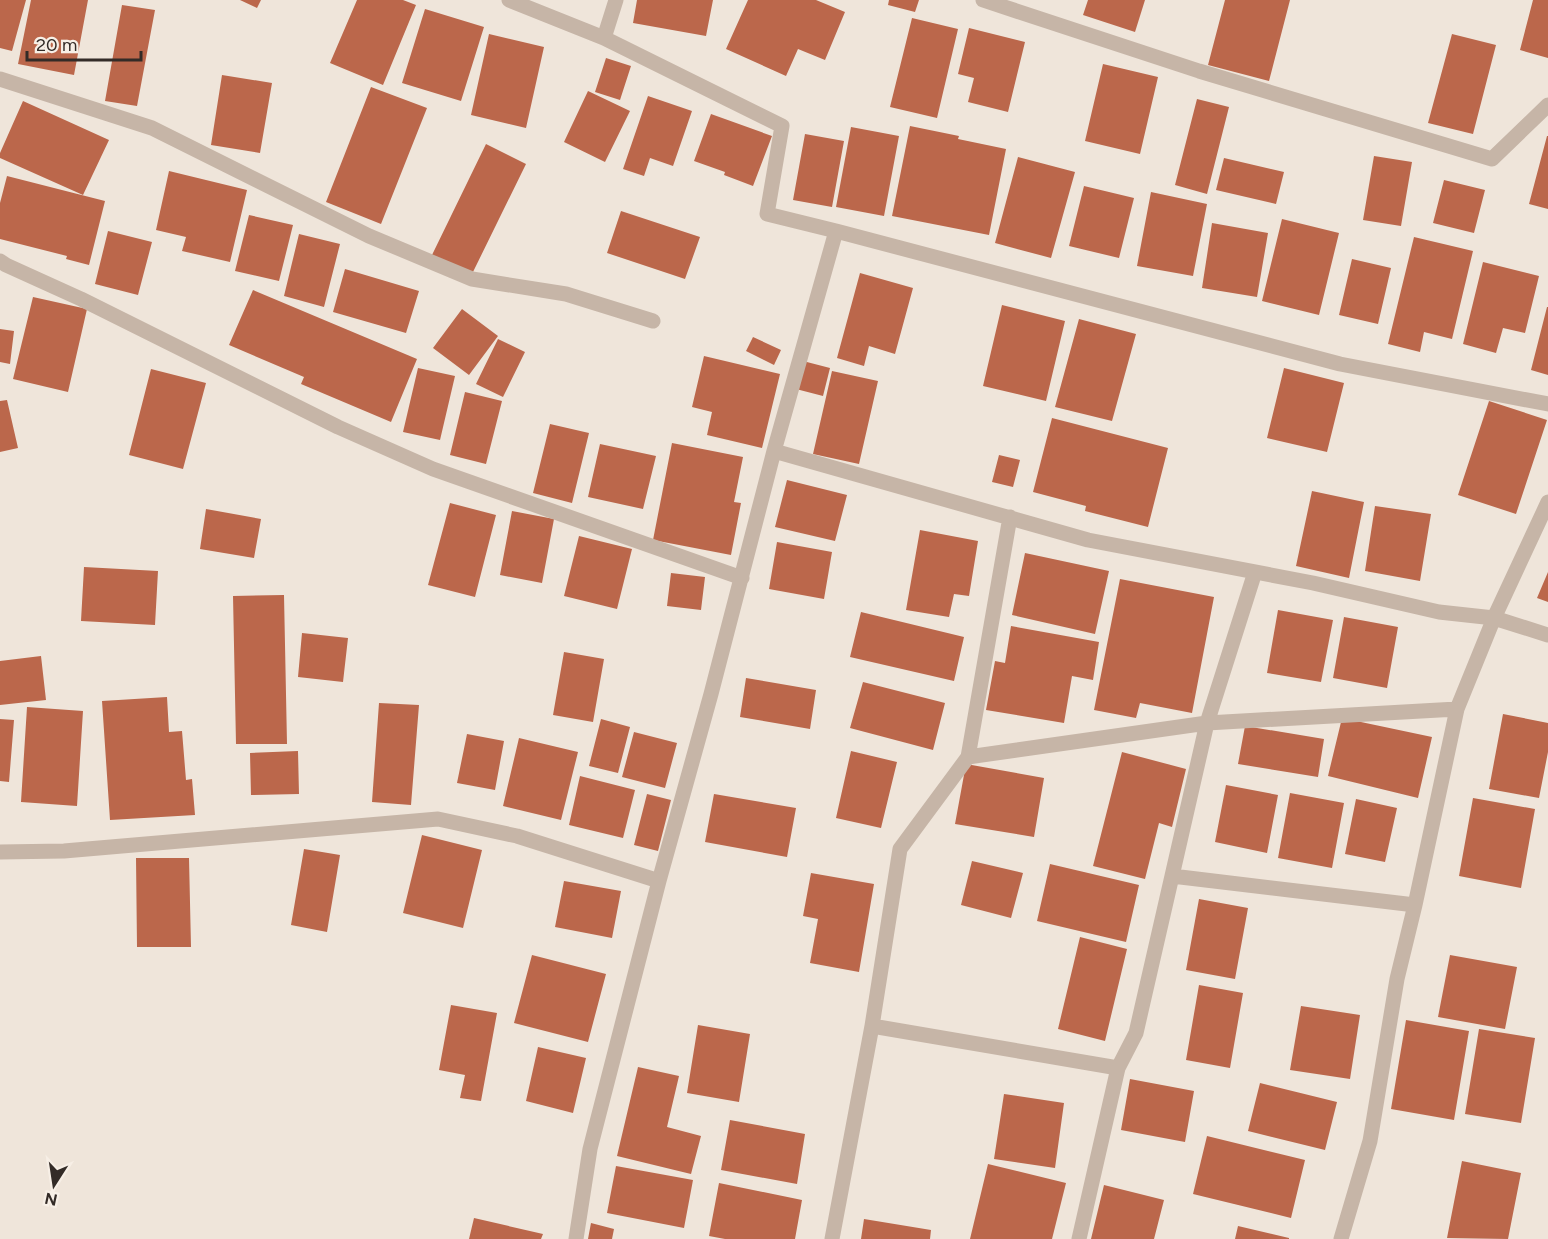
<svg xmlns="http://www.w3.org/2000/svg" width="1548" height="1239" font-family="Figtree,sans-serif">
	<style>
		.building { fill: #bb674b }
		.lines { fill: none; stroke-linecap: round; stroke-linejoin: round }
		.street { stroke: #c6b5a7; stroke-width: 15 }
	</style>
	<rect width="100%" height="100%" fill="#efe5da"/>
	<path class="building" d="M0,0H26L12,51L0,48Z
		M31,0H88L74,75L18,64Z
		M240,0H261L257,8Z
		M357,0H403L416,5L383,85L330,63Z
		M637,0H713L706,36L633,23Z
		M748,0H816L845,12L825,60L798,49L786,76L726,49Z
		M889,0H919L915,12L888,5Z
		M1088,0H1145L1135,32L1083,15Z
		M1225,0H1290L1269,81L1208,65Z
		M1533,0H1548V58L1520,50Z
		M122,5L155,10L137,106L105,101Z
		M425,9L484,27L461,101L402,83Z
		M912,18L958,29L937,118L890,107Z
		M969,28L1025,42L1008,112L968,102L974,78L958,74Z
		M489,34L544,47L526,128L471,115Z
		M1452,34L1496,45L1473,134L1428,123Z
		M606,58L631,66L620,100L595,92Z
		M1103,64L1158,77L1140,154L1085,141Z
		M222,75L272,83L260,153L211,145Z
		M371,87L427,108L381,224L326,202Z
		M588,91L630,111L605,162L564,142Z
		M648,96L692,111L673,166L650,158L644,176L623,169Z
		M1197,99L1229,107L1207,194L1175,185Z
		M23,101L109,140L83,195L0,158V153Z
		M711,114L772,136L753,186L724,175L725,172L694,161Z
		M910,126L959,136L958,139L1006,149L989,235L892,216Z
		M851,127L899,136L884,216L836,207Z
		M805,134L844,141L832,207L793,200Z
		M1547,136H1548V209L1529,204Z
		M486,144L526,164L472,274L432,255Z
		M1374,156L1412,162L1401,226L1363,220Z
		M1018,157L1075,172L1051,258L995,243Z
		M1224,158L1284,172L1276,204L1216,190Z
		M169,171L247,190L230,262L182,251L186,237L156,230Z
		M7,176L105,201L89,265L66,259L67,256L0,239V203Z
		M1444,180L1485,190L1474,233L1433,223Z
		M1084,186L1134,198L1119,258L1069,246Z
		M1151,192L1207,204L1193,276L1137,266Z
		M621,211L700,237L685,279L607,253Z
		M249,215L293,225L279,281L235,271Z
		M1282,219L1339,233L1319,315L1262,301Z
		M1212,223L1268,233L1257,297L1202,288Z
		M108,231L152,242L138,295L95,284Z
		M299,234L340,244L324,307L284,296Z
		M1414,237L1473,251L1452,339L1424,332L1420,352L1388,344Z
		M1352,259L1391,268L1378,324L1339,315Z
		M1483,262L1539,276L1525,333L1503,328L1496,353L1463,344Z
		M345,269L419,291L406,333L333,312Z
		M860,273L913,288L895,354L869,346L864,366L837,358Z
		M253,290L417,359L391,422L301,384L304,377L229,345Z
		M33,297L87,309L68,392L13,379Z
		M1002,305L1065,321L1046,401L983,386Z
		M1547,307H1548V375L1531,370Z
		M462,309L498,336L469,375L433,348Z
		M1079,319L1136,334L1112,421L1055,407Z
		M0,329L14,331L10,364L0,362Z
		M753,337L781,350L774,365L746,351Z
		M498,339L525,352L503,397L476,384Z
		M704,356L780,374L762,448L707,435L712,412L692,407Z
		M803,361L830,368L823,396L796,389Z
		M418,368L455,376L440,440L403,432Z
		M1284,368L1344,383L1327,452L1267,438Z
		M151,369L206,383L183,469L129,455Z
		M832,371L878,381L859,464L813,454Z
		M465,392L502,401L486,464L450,455Z
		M7,400L18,448L0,452V401Z
		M1489,401L1547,420L1516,514L1458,495Z
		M1052,418L1168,448L1148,527L1085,511L1086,506L1033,492Z
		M550,424L589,433L572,503L533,493Z
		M672,443L743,457L734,502L741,503L731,555L653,540Z
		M600,444L656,456L643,509L588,497Z
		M999,455L1020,460L1013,487L992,482Z
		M787,480L847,495L835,541L775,527Z
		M1312,491L1364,502L1349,578L1296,566Z
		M450,503L496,515L475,597L428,585Z
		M1375,506L1431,514L1420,581L1365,571Z
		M206,509L261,519L254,558L200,549Z
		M512,511L554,519L542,583L500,575Z
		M920,530L978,541L969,596L954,594L949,617L906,610Z
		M579,536L632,549L617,609L564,596Z
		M777,542L832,552L824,599L769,589Z
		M1025,553L1109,571L1095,634L1012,615Z
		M84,567L158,571L155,625L81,621Z
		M1548,572V602L1537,598Z
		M671,573L705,577L701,610L667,606Z
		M1120,579L1214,597L1192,713L1140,703L1136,718L1094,710Z
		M284,595L287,744H236L233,596Z
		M1278,610L1333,620L1321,682L1267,673Z
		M861,612L964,637L954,681L850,657Z
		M1344,617L1398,627L1387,688L1333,678Z
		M1011,626L1099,642L1093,680L1072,676L1064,723L986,710L995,661L1005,663Z
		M302,633L348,638L343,682L298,677Z
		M564,652L604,659L593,722L553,715Z
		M41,656L46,700L0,705V661Z
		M746,678L816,690L810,729L740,717Z
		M863,682L945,703L933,750L850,728Z
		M167,697L169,732L182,731L186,780L192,779L195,815L110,820L102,701Z
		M379,703L419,705L411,805L372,802Z
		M27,707L83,711L77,806L21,802Z
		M1503,714L1548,723V752L1539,798L1489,789Z
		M1342,718L1432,737L1418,798L1328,776Z
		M0,719L14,720L9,782L0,781Z
		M601,719L630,727L618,773L589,766Z
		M1245,726L1324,739L1318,777L1238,764Z
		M634,732L677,743L665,788L622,777Z
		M467,734L504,741L495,790L457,783Z
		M519,738L578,752L561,820L503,806Z
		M298,751L299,794L251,795L250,753Z
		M851,751L897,762L881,828L836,818Z
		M1122,752L1186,769L1172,827L1159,823L1145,879L1093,866Z
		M966,764L1044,778L1034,837L955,824Z
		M580,776L635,790L623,838L569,825Z
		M1226,785L1278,795L1267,853L1215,842Z
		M1290,793L1344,803L1332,868L1278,858Z
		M647,794L671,800L658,851L634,845Z
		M714,794L796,808L787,857L705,842Z
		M1473,798L1535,809L1521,888L1459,876Z
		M1356,799L1397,808L1385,862L1345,854Z
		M422,835L482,850L463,928L403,913Z
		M304,849L340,855L327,932L291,925Z
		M136,858H189L191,947H137Z
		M972,861L1023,873L1011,918L961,905Z
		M1050,864L1139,885L1126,942L1037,921Z
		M811,873L874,884L859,972L810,963L818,919L803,916Z
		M564,881L621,891L612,938L555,927Z
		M1199,899L1248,908L1235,979L1186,970Z
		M1080,937L1127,949L1105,1041L1058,1029Z
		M532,955L606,974L588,1042L514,1023Z
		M1450,955L1517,967L1505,1029L1438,1017Z
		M1199,985L1243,993L1230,1068L1186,1060Z
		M451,1005L497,1013L481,1101L460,1098L465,1075L439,1070Z
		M1301,1006L1360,1015L1350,1079L1290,1070Z
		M1406,1020L1469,1031L1454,1120L1391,1109Z
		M698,1025L750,1034L739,1102L687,1093Z
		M1479,1029L1535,1038L1521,1123L1465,1114Z
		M538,1047L586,1058L573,1113L526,1101Z
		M638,1067L679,1076L667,1127L701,1136L691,1174L617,1156Z
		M1130,1079L1194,1091L1185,1142L1121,1130Z
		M1260,1083L1337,1102L1325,1150L1248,1131Z
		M1004,1094L1064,1103L1055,1168L994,1159Z
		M730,1120L805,1134L797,1184L721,1170Z
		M1207,1136L1305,1160L1291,1218L1193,1194Z
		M1462,1161L1521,1173L1508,1239L1447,1238Z
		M988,1164L1066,1183L1052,1239H970Z
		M616,1166L693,1180L684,1228L607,1213Z
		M719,1183L802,1200L795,1239H725L709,1236Z
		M1104,1185L1164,1200L1154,1239H1091Z
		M474,1218L543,1234L541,1239H469Z
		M864,1219L931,1230L930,1239H861Z
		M591,1223L614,1229L612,1239H588Z
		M1238,1226L1289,1238V1239H1235Z"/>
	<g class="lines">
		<path class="street" d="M509,0L604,38L782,126L767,214L836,231
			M983,0L1199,71L1492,159L1548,105
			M604,38L616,0
			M0,79L152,128L369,236L472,279L566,294L653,321
			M0,261L6,265L81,299L338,427L433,469L742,578
			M774,451L1088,540L1313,583L1439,612L1494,618L1548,635
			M968,757L1010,517
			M0,852L64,851L438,819L517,836L659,881
			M1172,876L1207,723L1255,572
			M872,1026L900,849L968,757L1207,723L1457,709
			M1118,1068L1136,1033L1172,876L1415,905
			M576,1239L590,1149L659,881L711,694L774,451L836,231L1340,364L1548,404
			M832,1239L872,1026L1118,1068L1079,1239
			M1341,1239L1370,1141L1397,979L1415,905L1457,709L1494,618L1548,502"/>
	</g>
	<g transform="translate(54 1185) rotate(192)" stroke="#f7efe6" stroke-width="4.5" paint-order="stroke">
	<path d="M0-4.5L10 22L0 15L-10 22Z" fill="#332b27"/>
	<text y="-9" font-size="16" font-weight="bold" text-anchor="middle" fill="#332b27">N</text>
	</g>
	<path d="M27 51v9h114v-9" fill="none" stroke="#332b27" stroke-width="3"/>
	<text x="36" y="51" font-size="18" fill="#332b27" stroke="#f7efe6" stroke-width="4.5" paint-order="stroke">20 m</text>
</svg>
